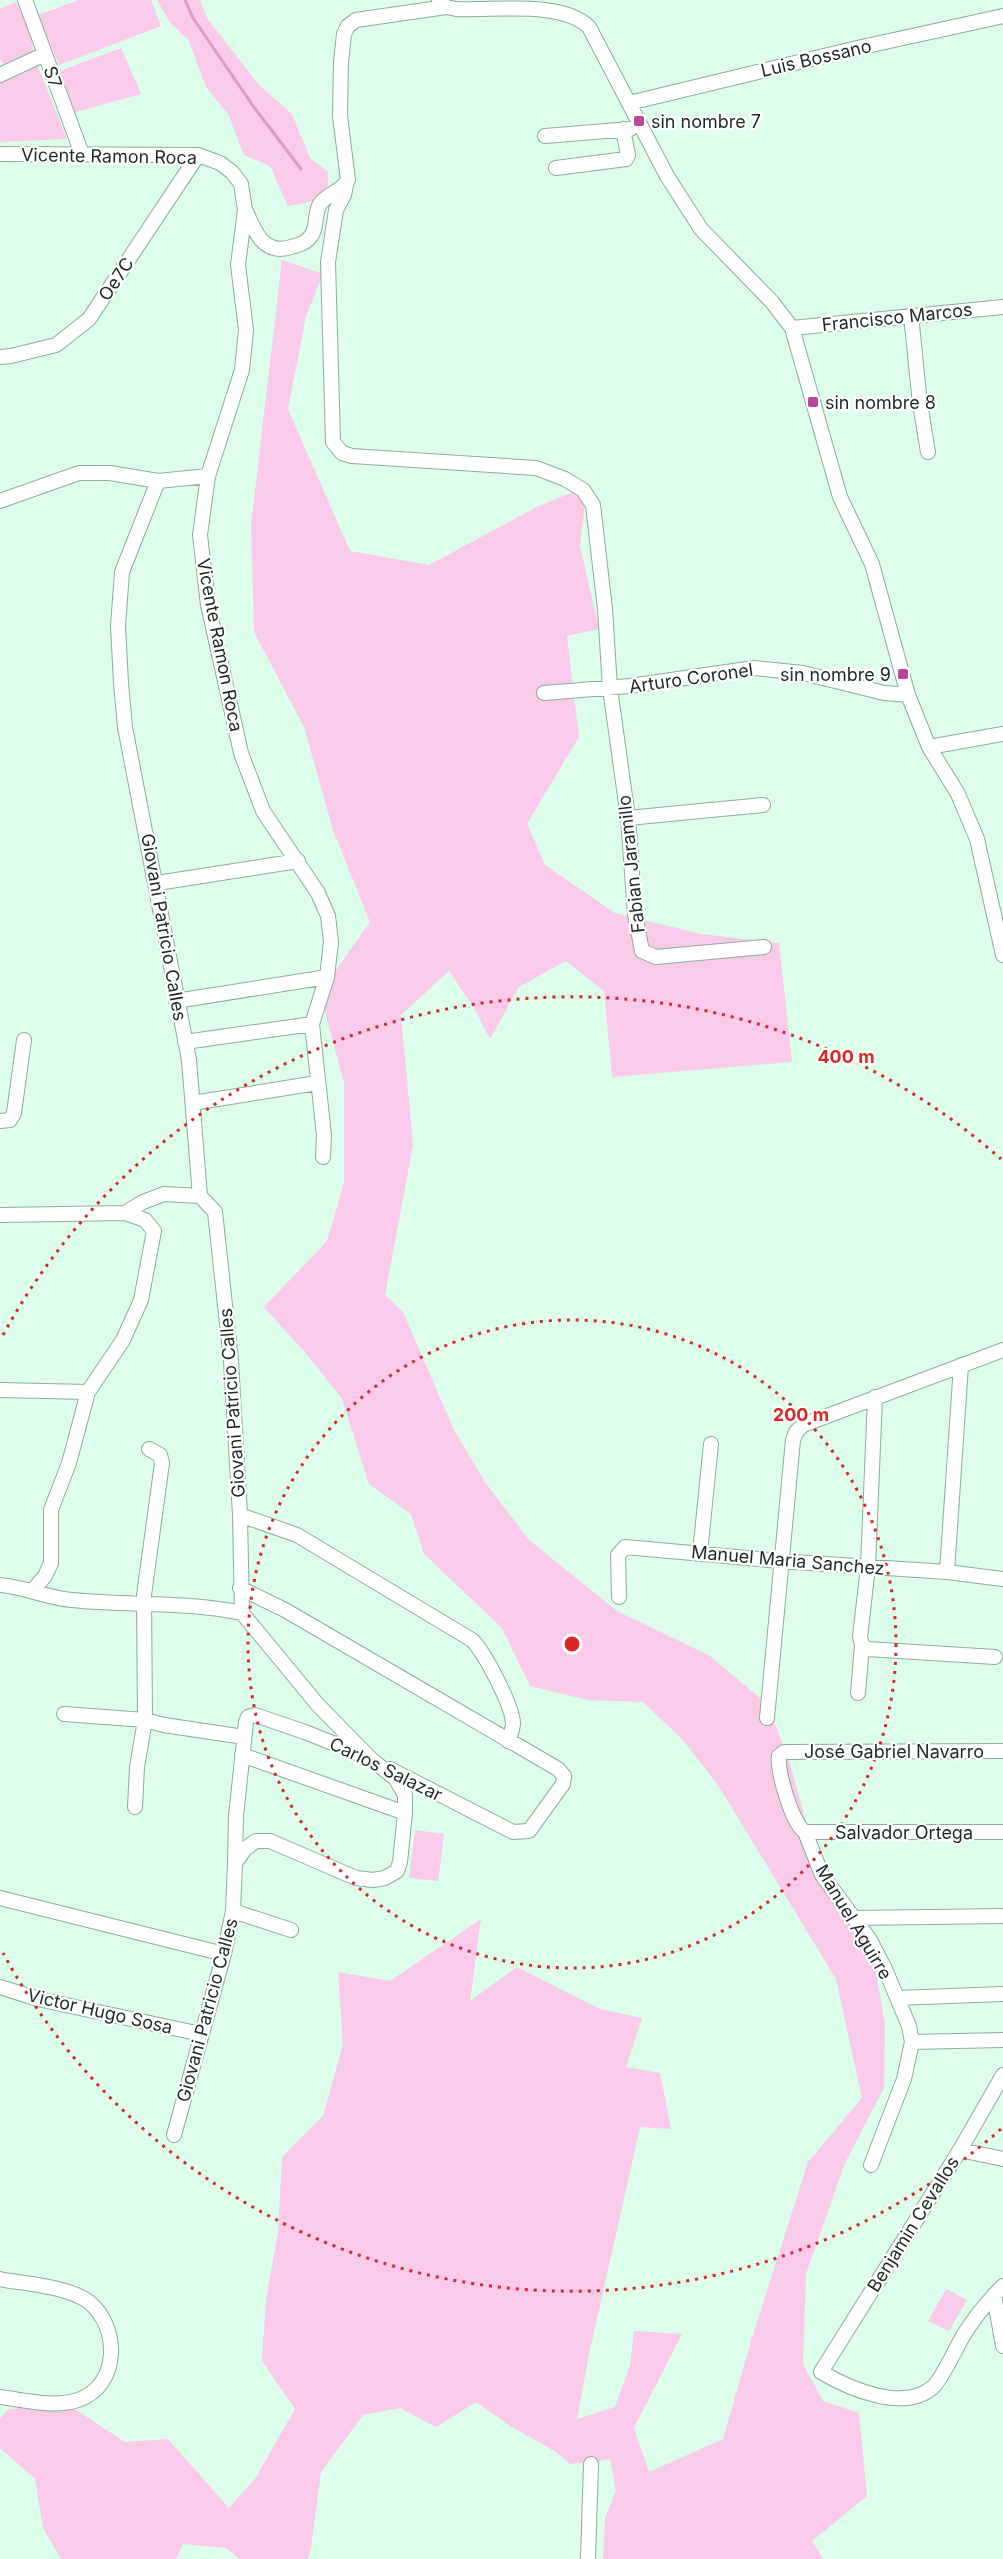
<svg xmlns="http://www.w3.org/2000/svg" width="1003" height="2559" font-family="Inter,sans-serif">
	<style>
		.green { fill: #f9cae9 }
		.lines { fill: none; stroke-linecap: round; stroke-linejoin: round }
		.stream { stroke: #d89bc4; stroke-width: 3 }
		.minor-casing { stroke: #8cac9a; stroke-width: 16 }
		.minor { stroke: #fff; stroke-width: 14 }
		.ring { fill: none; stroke: #d62828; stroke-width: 3; stroke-dasharray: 3 6 }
		.poi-dot { fill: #bb459c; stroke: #fff; stroke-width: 2 }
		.labels { text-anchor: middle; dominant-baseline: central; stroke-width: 4.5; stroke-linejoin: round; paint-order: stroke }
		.street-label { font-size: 18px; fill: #1d2a23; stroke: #fff }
		.poi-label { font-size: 18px; fill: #1d2a23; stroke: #fff; text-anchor: start }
		.centre { fill: #d62828; stroke: #fff; stroke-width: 3 }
		.ring-label { font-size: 18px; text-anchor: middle; font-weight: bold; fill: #d62828; stroke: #fff; stroke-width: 4.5; stroke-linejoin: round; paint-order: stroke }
	</style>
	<rect width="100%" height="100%" fill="#dcfeeb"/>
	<path class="green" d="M79,0H151L161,26L59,65L38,15Z
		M157,0H200L207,18L259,85L292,114L310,158L328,172V186L315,201L288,206L270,166L244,155L228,114L206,87L188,39L170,23Z
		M16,2L31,32L33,52L5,66L0,59V9Z
		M121,48L141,94L72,113L57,72Z
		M36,62L67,139L0,142V79Z
		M282,260L323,274L306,316L288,409L350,551L429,565L537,507L587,486L580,546L599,629L567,636L579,737L527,824L545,865L615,913L701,934L779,943L792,1062L612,1077L604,991L566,961L519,987L490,1039L474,1008L449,971L401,1015L413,1145L385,1295L403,1312L454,1430L485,1482L529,1540L617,1611L710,1656L767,1704L788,1757L821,1875L871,1944L885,2024L884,2088L845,2163L806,2274L803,2364L823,2401L859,2413L867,2496L812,2541L823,2559H603L605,2518L616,2491L610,2459L570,2464L556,2452L512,2427L476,2402L436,2427L400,2408L363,2415L321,2472L311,2548L308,2559H240L226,2548L183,2544L176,2559H61L43,2528L35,2479L0,2448V2418L9,2409L67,2404L125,2442L168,2439L229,2508L255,2479L295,2409L262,2361L266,2300L278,2232L282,2157L323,2116L343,2044L338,1972L390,1981L481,1919L470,2001L517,1967L600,2009L642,2018L626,2067L660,2073L671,2129L640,2127L588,2359L577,2419L615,2407L630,2365L634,2331L682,2334L634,2428L649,2472L723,2439L751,2341L808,2162L862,2098L836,1979L718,1785L682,1739L643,1702L588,1700L530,1686L502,1628L424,1554L411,1514L369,1484L342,1399L309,1357L264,1307L327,1241L344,1183V1083L320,993L370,922L333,830L304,727L254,632L251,525Z
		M415,1830L444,1834L438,1881L409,1878Z
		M946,2289L967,2300L949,2331L928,2321Z"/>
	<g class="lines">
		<path class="stream" d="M185,0L193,18L253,106L301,169"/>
		<g class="minor-casing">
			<path id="minor" d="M25,0L82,154
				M439,0L446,7L456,9C495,11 561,0 589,27L667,176L701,229L772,302L792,328L840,497L872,564L908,695L929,747L958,794L977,839L1003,955
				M0,75L45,54
				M629,103L853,49L1003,16
				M545,136L630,129
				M0,154L198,155L220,163L232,172L241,184L245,210L238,265L246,330L242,370L208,476L200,535L208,605L241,753L263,811L318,893L328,916L331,942L327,977L312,1024L324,1135L323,1157
				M556,168L626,159L628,155L623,129
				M346,185L344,195L336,210L328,262L333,442L342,453L352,456L536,468L565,479L583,490L593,505L605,609L610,688L628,818L635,914L642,951L656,957L764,947
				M246,211C254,231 264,256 291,247C299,245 306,243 311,236C318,227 314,213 320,204C327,194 342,191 348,180L340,116L341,62L344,34L348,26L356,20L446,7
				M911,315L920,404L928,452
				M792,328L1003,307
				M0,357L11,356L56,345L89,319L198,155
				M0,501L79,473H110L158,481
				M544,693L630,686L754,668L803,673L884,693L908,695
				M929,747L1003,734
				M628,818L763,805
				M157,883L298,861
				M176,1001L327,977
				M185,1042L312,1024
				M193,1103L317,1083
				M0,1121L10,1120L14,1113L24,1040
				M0,1215L125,1213L143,1202L164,1194L200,1196
				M0,1390L88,1392
				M875,1397L868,1567L860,1637L862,1645L867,1649L995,1657
				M240,1515L297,1535L472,1640C485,1653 512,1705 513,1723C513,1729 510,1736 508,1741
				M700,1553L711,1444
				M947,1572L961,1365
				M0,1585C25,1587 47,1598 72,1600C129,1606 186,1601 242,1613
				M240,1588L285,1610L558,1769L564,1776L563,1784L529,1831L513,1832L390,1769
				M33,1590L45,1576L51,1563V1510L69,1463L88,1392L123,1340L141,1300L154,1231L145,1220L125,1213
				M619,1597L618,1555L625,1547L780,1561L947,1572L1003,1579
				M858,1693L862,1645
				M64,1714L145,1720L164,1725L244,1737
				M767,1718L793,1440L796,1432L803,1425L1003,1350
				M242,1755L405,1813
				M135,1807L137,1767L145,1720L144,1595L162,1463L160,1455L149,1449
				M805,1832H1003
				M235,1863L236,1816L246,1722L248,1717L255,1715L305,1732L365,1756
				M0,1898L224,1954
				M233,1911L291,1930
				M854,1918L1003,1916
				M0,1987L38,1999L201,2034
				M898,1998L1003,1994
				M912,2042L1003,2040
				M1003,2075L960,2150L821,2372C848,2388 904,2413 933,2387C942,2379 956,2348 963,2336C974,2318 988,2301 1003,2286
				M174,2135L224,1954L233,1911L235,1863L245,1849L256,1841H270L356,1878L373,1880L385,1878L397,1871L400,1862L405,1813V1795L396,1779L371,1759L318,1705L242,1613L240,1515L231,1361L216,1221L215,1212L200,1196L189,1060L125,727L121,683L118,626L122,572L158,481L208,476
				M960,2150L1003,2159
				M871,2165L904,2079L912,2042L909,2026L885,1969L870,1940L822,1875L805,1832C792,1824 777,1771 779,1756L784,1752L1003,1751
				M0,2279C25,2284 68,2286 89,2302C120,2327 120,2386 78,2400C54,2408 24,2400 0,2397
				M994,2295L1003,2346
				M588,2559L591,2464"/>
		</g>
		<use href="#minor" class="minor"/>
	</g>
	<g class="ring">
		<circle cx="572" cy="1644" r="324"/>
		<path d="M1001 2129A648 648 0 0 1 3 1953M3 1335A648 648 0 0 1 1001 1159"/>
	</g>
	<g class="poi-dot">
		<rect x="633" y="115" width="12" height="12" rx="3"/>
		<rect x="807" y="396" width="12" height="12" rx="3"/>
		<rect x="897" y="668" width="12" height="12" rx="3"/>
	</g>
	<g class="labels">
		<g class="street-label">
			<text transform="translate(816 58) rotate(-13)">Luis Bossano</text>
			<text transform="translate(53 77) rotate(70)">S7</text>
			<text transform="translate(109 156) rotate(1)">Vicente Ramon Roca</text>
			<text transform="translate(116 279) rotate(-56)">Oe7C</text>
			<text transform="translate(897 317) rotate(-6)">Francisco Marcos</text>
			<text transform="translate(220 645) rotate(79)">Vicente Ramon Roca</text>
			<text transform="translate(691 678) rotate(-8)">Arturo Coronel</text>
			<text transform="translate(631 864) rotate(-96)">Fabian Jaramillo</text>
			<text transform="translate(164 927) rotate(80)">Giovani Patricio Calles</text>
			<text transform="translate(232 1403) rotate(-94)">Giovani Patricio Calles</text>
			<text transform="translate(788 1560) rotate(5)">Manuel Maria Sanchez</text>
			<text x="894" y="1751">José Gabriel Navarro</text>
			<text transform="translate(386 1769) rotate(26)">Carlos Salazar</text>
			<text x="904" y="1832">Salvador Ortega</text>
			<text transform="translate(854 1922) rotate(59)">Manuel Aguirre</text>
			<text transform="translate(207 2010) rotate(-75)">Giovani Patricio Calles</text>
			<text transform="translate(100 2011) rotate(13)">Victor Hugo Sosa</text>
			<text transform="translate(913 2224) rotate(-58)">Benjamin Cevallos</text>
		</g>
		<g class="poi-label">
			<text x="651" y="121">sin nombre 7</text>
			<text x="825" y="402">sin nombre 8</text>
			<text x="891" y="674" text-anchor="end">sin nombre 9</text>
		</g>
	</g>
	<circle cx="572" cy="1644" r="9" class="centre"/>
	<g class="ring-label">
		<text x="846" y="1063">400 m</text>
		<text x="801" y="1421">200 m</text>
	</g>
</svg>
